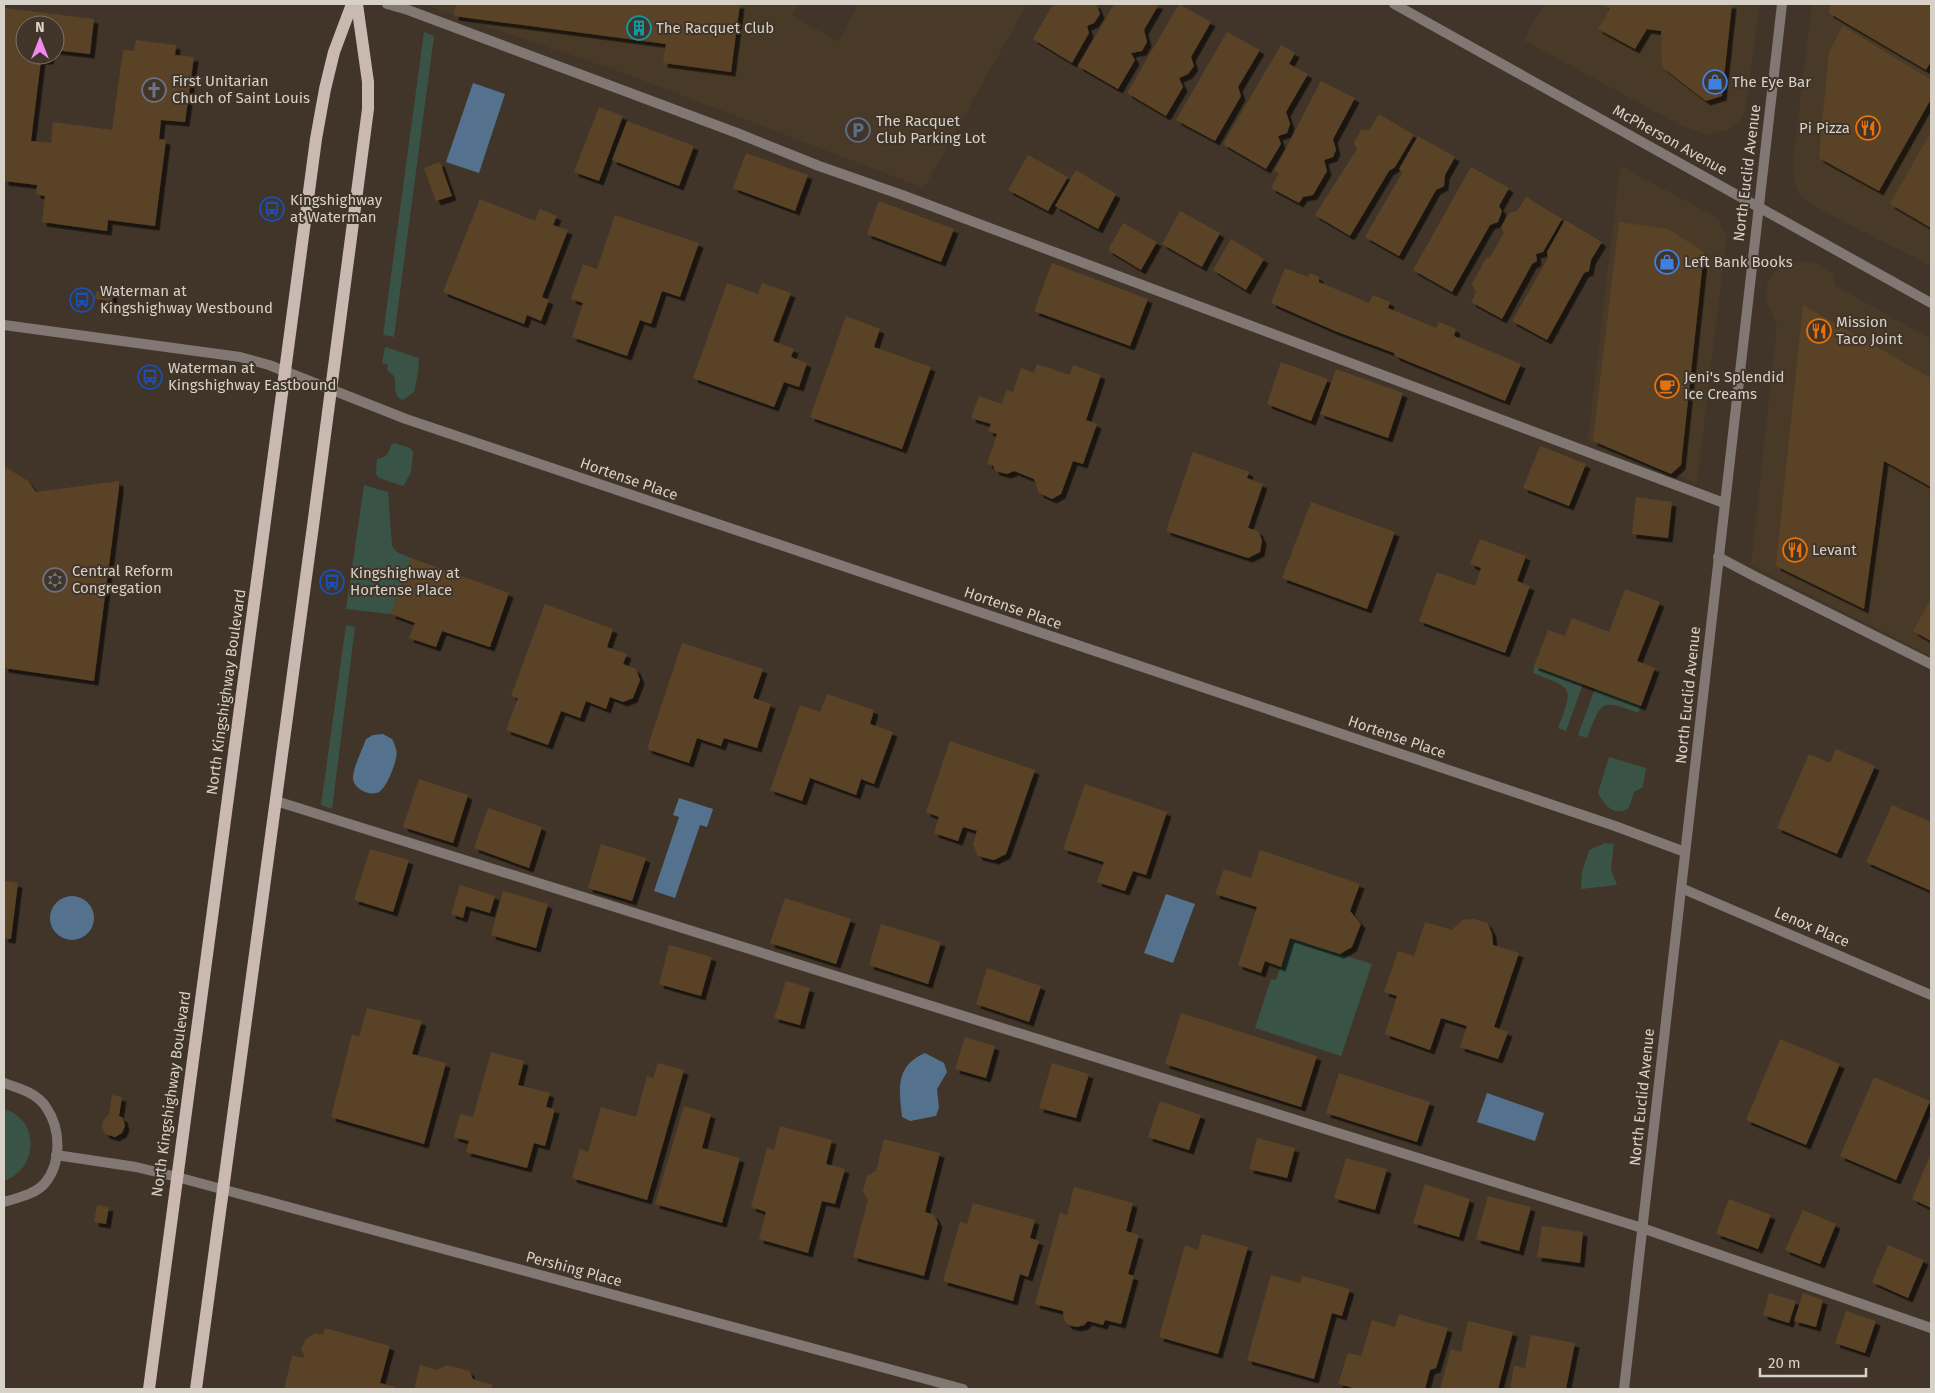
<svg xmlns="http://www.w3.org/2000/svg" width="1935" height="1393" font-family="'Fira Sans',sans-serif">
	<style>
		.built { fill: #493a27 }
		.green { fill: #395447 }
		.water { fill: #54728d }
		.building { fill: #5a4325; filter: url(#shadow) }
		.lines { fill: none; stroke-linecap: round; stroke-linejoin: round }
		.service { stroke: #817874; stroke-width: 10 }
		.minor { stroke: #817874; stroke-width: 10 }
		.primary { stroke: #cab9b0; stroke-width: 12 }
		.labels { text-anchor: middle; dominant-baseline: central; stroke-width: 4; stroke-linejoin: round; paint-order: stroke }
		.poi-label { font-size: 15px; fill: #d7d1c8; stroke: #403528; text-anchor: start }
		.street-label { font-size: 15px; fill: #d7d1c8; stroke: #403528 }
	</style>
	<defs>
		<filter id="shadow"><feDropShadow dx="4.5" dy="4.5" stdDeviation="0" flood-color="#0009"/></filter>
	</defs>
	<rect width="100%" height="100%" fill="#403528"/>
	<path class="built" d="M422,4H799L792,15L838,42L858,4H1027L924,188L626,74Z
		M1545,4H1760L1745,111L1740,122L1728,130L1708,135L1682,126L1523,40Z
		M1812,4H1931V266L1817,208L1799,194L1794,181L1793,161Z
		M1620,166L1716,217L1727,235L1697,483L1588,440Z
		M1797,261L1813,262L1834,274V285L1931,339V656L1751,565L1777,325L1766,302L1767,283L1773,273L1785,262Z"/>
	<path class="green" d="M424,32L434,36L394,337L383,335Z
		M385,347L419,358L418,373L414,392L403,400C392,397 397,385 394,376L387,370L388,365L382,363Z
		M394,443L410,448L413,452L411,473L403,486L379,478L376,474L377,459C386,458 389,453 391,445Z
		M364,485L388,492L392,546L397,552L411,558L391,614L346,609Z
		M346,625L355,627L332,809L321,805Z
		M1534,666L1583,684L1566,731L1558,728C1574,685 1573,689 1533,673Z
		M1595,688L1641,706L1638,713C1600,698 1601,702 1587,738L1578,735Z
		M1609,757L1646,768L1643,787L1634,792L1629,808C1614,817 1605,806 1598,793Z
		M1605,843L1614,844L1611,869L1617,885L1581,889L1582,872L1589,850Z
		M1290,938L1372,964L1341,1056L1255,1028L1271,979L1276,980Z
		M4,1109C41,1120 38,1169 4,1181Z"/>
	<path class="water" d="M473,83L505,94L479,173L446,162Z
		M383,734L392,739C395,745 398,751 396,758C395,765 386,789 379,792C370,797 352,788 353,777C354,765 362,751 366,739L373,735Z
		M679,798L713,809L707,827L700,825L675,898L654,891L679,817L673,815Z
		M1166,894L1195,904L1173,963L1144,953Z
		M50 918a22 22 0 1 1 44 0a22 22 0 1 1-44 0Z
		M925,1053L944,1063L947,1072L937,1089L939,1108L936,1116L910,1121L902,1117C899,1089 895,1066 925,1053Z
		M1487,1093L1544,1113L1535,1141L1477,1122Z"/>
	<path class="building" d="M456,4H740L731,72L663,63L666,44L454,16Z
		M1053,4H1096L1100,14L1094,23L1087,26L1089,33L1072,63L1033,39Z
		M1114,4H1159L1144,30L1147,42L1142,51L1131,53L1135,60L1118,89L1078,66Z
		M1179,4L1211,22L1191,57L1194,66L1188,74L1179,78L1183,87L1166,116L1127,93Z
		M1603,4H1732L1722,96L1706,101L1662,67L1661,31L1647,29L1635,49L1598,29L1610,9Z
		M1830,4H1931V61L1926,70L1829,13Z
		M4,8L94,19L90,54L55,50V25H25V55H50L49,60H41L31,141L51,143L53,122L112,130L123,50L134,51L136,40L176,45L175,55L194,57L185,122L161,120L159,139L166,140L155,226L108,220L107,231L42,222L45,196L36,194L37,185L4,181Z
		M1843,26L1931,80V99L1879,191L1819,158L1829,52Z
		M1227,32L1260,50L1238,87L1241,96L1215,141L1176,120Z
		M1281,45L1295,53L1289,64L1308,74L1286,112L1290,124L1287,133L1278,136L1281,144L1266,169L1223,144Z
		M1321,81L1355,98L1333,139L1336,150L1333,157L1324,160L1327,171L1313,195L1303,197L1299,203L1271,188L1279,173L1274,171Z
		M599,107L623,116L599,181L574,172Z
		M1379,114L1414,135L1395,167L1389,171L1350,236L1315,215L1357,149L1354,143L1361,130H1369Z
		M627,121L694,146L679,186L612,160Z
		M1931,132V228L1890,204Z
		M1418,136L1455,157L1445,175L1444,186L1436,190L1399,256L1365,237L1402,173L1399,169Z
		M746,153L808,175L795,211L733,188Z
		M1028,155L1068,177L1048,211L1008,190Z
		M440,162L452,196L436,201L424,168Z
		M1471,167L1509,188L1499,206L1502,211L1498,222L1490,225L1452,292L1413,270Z
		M1076,170L1116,194L1098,229L1055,206Z
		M1526,197L1562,219L1543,252L1536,254L1537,261L1532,264L1502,319L1471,302L1476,293L1472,284L1486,258L1490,257L1504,233L1501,227L1509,213L1517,211Z
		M480,199L535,221L540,209L557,216L553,225L568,230L542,297L549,300L541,321L527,315L524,324L443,292Z
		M879,201L954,229L941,262L867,234Z
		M1180,211L1220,233L1202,267L1162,244Z
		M615,215L699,243L680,297L662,291L651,324L640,320L627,356L572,337L583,303L571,299L583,264L597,269Z
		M1565,220L1602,242L1591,260L1589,271L1584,273L1547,340L1512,321L1548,258L1547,252Z
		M1619,222L1668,229L1704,252L1681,465L1671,474L1593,441Z
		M1123,223L1157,242L1141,270L1108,250Z
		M1231,239L1264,259L1246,290L1213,270Z
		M1052,263L1148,299L1130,346L1034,311Z
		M1285,268L1308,277L1310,273L1319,277V282L1369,303L1373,295L1390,302L1388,308L1436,328L1439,322L1456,329L1454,336L1521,364L1505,401L1395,356L1394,353L1335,331L1271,303Z
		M727,283L758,294L762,283L791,293L773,341L794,349L791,357L807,363L799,387L784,382L774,407L693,378Z
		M96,291L113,293L112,302L95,299Z
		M1803,305L1931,378V487L1884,461L1864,609L1776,566Z
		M846,316L880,329L874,347L931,367L902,449L810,417Z
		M1281,362L1328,379L1311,421L1267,404Z
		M1037,364L1070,375L1073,365L1101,375L1086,420L1097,424L1083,464L1073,461L1061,494L1052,499L1039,493L1034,479L1014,471L1007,474L995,471L993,465L987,464L997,434L988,431L991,424L971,418L979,396L1001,404L1007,390L1013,392L1021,368L1034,373Z
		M1336,369L1403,393L1388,438L1320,414Z
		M1540,446L1586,464L1569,506L1523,488Z
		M1193,452L1249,472L1247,478L1263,484L1248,528L1258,531L1262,540L1260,552L1248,558L1166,531Z
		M4,466L28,481L36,492L119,481V488L94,681L4,668Z
		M1636,497L1672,502L1668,538L1632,534Z
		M1311,502L1395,532L1367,609L1282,578Z
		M1480,539L1526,556L1517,581L1530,586L1505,653L1419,621L1437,572L1475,586L1481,568L1470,564Z
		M411,558L509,593L490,647L442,631L436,647L409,638L415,623L391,614Z
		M1625,589L1660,602L1637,661L1655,668L1641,706L1534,666L1548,630L1565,636L1572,618L1609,632Z
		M1931,599V641L1913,631Z
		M545,604L613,629L607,647L627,654L623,664L636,669L640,680L633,698L623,702L610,697L606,709L586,701L580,718L561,711L548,745L506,730L518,698L511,696Z
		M682,643L763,669L753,698L771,704L757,748L724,738L721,746L697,738L689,763L647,749Z
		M827,694L874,710L870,724L893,732L874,784L861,779L856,795L810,778L802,801L770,790L800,705L820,712Z
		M950,741L1035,770L1006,854L994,860L978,856L973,844L977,831L963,827L958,841L934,833L939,817L926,812Z
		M1836,749L1875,766L1837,854L1777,828L1809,754L1830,763Z
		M419,779L468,795L453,843L403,827Z
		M1085,784L1167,812L1146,875L1133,871L1125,891L1097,882L1104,862L1063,849Z
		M1892,805L1931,822V891L1866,862Z
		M488,808L542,827L529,868L474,848Z
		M601,844L646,858L632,901L588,888Z
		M370,849L409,860L393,912L354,900Z
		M1260,850L1360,884L1350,911L1361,924L1352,947L1340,954L1290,938L1281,967L1265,961L1261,973L1238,965L1257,907L1215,894L1224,869L1251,878Z
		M4,881L18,883L11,939L4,938Z
		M460,885L495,896L490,913L466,906L463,918L451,914Z
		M503,891L548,904L536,948L491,935Z
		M785,898L851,919L836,964L770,943Z
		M1474,919L1487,923L1492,933L1493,945L1519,953L1494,1027L1508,1032L1498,1059L1460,1047L1467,1026L1441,1018L1430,1050L1385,1034L1397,996L1384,992L1398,951L1414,956L1425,922L1452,930L1462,920Z
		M881,924L941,942L928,984L869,965Z
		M669,945L712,957L701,996L659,984Z
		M987,968L1041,986L1029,1022L976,1004Z
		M786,981L810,988L800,1025L774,1018Z
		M367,1008L422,1021L412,1054L446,1063L424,1144L331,1117L352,1034L359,1037Z
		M1181,1013L1317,1056L1301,1107L1165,1064Z
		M965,1037L995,1046L986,1078L955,1069Z
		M1780,1039L1840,1064L1806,1145L1746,1120Z
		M491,1052L524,1061L518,1085L550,1093L546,1107L555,1109L545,1146L534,1143L527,1168L466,1152L469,1141L454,1137L460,1114L473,1117Z
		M658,1063L684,1070L647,1200L572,1178L580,1149L588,1152L601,1107L636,1117L647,1076L653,1078Z
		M1052,1063L1089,1074L1076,1118L1039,1108Z
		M1339,1073L1430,1102L1417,1142L1326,1113Z
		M1874,1077L1930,1101L1896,1180L1840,1156Z
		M112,1095L122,1097L119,1116L123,1118L125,1126L122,1133L115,1137L105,1134L102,1127L103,1121L109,1114Z
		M1160,1101L1201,1115L1189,1150L1148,1137Z
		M684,1106L711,1114L702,1148L740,1158L722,1223L655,1204Z
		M780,1126L832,1140L826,1164L845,1169L835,1204L822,1201L808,1253L759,1239L766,1212L751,1207L767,1148L774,1150Z
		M1257,1138L1295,1148L1287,1178L1249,1169Z
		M884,1139L940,1153L925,1212L934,1215L938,1223L924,1276L853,1257L868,1200L863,1191L867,1176L876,1171Z
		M1931,1153V1208L1912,1199Z
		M1346,1158L1387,1169L1375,1210L1334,1198Z
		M1425,1184L1470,1199L1459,1237L1413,1223Z
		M1074,1187L1133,1203L1126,1231L1139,1235L1128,1274L1134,1276L1121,1324L1105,1320L1103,1325L1088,1321L1084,1325L1077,1327L1068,1325L1064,1320L1063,1311L1035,1304L1060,1213L1067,1215Z
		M1488,1196L1531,1207L1519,1251L1476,1239Z
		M1729,1199L1771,1215L1758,1249L1716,1234Z
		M973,1203L1035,1220L1030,1238L1039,1241L1028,1277L1020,1274L1013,1301L943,1281L960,1222L967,1224Z
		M97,1205L109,1207L106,1224L94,1222Z
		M1803,1210L1836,1224L1820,1264L1785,1250Z
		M1542,1226L1583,1232L1580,1263L1537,1257Z
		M1202,1234L1248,1247L1218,1354L1159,1337L1185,1245L1198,1250Z
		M1888,1245L1924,1260L1908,1298L1872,1282Z
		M1271,1275L1300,1283L1302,1276L1350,1289L1342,1316L1332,1313L1314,1379L1247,1360Z
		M1769,1293L1796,1301L1789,1323L1763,1315Z
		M1803,1293L1823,1300L1816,1327L1794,1321Z
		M1846,1311L1876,1321L1865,1353L1835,1343Z
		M1399,1314L1448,1328L1436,1368L1430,1370L1425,1389H1357L1338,1384L1348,1353L1361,1356L1372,1320L1395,1327Z
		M1468,1321L1513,1332L1498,1389H1440L1451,1349L1461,1352Z
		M325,1328L390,1346L380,1383L395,1387V1389H284L292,1356L305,1358L301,1349L306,1339L315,1333L323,1335Z
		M1531,1335L1575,1343L1566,1389H1510L1514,1366L1525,1368Z
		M420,1365L437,1370L447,1365L469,1371L473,1379L493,1385L491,1389H414Z"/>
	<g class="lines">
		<path class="service" d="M387,4L408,10L737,133L819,166L902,195L1724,503
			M1718,557L1756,577L1931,664
			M276,801L1642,1228L1931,1328
			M56,1155L136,1167L177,1177"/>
		<path class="minor" d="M1394,4L1931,303
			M4,325L240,357L269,365L406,419L1615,826L1685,852
			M1681,888L1931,995
			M4,1083C19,1088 37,1093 46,1107C61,1129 62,1162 45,1183C36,1194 17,1198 4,1202
			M177,1177L963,1389
			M1624,1389L1782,4"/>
		<path class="primary" d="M149,1389L316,139L325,89L334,52L352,4
			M196,1389C253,963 313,536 368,109V82L357,4"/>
	</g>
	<defs>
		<g id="building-ring" transform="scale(1.25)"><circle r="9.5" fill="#403528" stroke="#0f9aa8" stroke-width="1.5"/><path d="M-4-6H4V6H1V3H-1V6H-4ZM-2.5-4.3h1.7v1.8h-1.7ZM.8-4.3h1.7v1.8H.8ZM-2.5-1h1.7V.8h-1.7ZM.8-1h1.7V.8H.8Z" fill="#0f9aa8"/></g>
		<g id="shop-ring" transform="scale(1.25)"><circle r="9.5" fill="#403528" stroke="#3f7fe0" stroke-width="1.5"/><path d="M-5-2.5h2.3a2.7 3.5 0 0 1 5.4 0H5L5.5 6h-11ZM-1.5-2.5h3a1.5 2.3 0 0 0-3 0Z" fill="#3f7fe0"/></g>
		<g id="church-ring" transform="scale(1.25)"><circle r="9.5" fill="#403528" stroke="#6b7280" stroke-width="1.5"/><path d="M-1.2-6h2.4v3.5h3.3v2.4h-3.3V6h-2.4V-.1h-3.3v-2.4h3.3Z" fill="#6b7280"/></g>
		<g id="restaurant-ring" transform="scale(1.25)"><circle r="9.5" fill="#403528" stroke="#e8710a" stroke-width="1.5"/><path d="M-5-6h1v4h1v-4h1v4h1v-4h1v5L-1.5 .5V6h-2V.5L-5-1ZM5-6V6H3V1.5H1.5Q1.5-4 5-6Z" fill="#e8710a"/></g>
		<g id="parking-ring" transform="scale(1.25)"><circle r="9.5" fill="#403528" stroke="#5c6f8a" stroke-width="1.5"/><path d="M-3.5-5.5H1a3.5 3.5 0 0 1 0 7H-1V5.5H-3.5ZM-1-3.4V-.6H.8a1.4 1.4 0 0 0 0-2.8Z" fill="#5c6f8a"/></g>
		<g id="bus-ring" transform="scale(1.25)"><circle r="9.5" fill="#403528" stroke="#1a4fb4" stroke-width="1.5"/><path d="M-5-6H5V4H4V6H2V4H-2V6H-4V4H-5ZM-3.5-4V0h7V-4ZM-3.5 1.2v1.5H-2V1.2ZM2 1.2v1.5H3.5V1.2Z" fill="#1a4fb4"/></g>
		<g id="cafe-ring" transform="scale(1.25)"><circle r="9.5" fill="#403528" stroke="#e8710a" stroke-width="1.5"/><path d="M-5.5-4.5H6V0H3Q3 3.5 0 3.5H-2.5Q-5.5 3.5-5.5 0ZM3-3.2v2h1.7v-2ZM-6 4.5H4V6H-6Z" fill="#e8710a"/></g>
		<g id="synagogue-ring" transform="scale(1.25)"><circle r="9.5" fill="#403528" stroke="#6b7280" stroke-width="1.5"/><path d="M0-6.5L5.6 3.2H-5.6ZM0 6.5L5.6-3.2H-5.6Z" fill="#6b7280"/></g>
	</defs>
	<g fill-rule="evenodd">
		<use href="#building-ring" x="639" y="28"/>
		<use href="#shop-ring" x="1715" y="82"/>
		<use href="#church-ring" x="154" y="90"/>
		<use href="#restaurant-ring" x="1868" y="128"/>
		<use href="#parking-ring" x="858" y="130"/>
		<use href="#bus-ring" x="272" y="209"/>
		<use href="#shop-ring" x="1667" y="262"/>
		<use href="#bus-ring" x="82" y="300"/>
		<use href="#restaurant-ring" x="1819" y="331"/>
		<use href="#bus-ring" x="150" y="377"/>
		<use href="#cafe-ring" x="1667" y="386"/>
		<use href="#restaurant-ring" x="1795" y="550"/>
		<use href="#synagogue-ring" x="55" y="580"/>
		<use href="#bus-ring" x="332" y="582"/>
	</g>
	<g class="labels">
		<g class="poi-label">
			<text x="656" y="28">The Racquet Club</text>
			<text x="172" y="81">First Unitarian<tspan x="172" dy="17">Chuch of Saint Louis</tspan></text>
			<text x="1732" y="82">The Eye Bar</text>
			<text x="876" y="121">The Racquet<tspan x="876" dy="17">Club Parking Lot</tspan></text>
			<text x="1850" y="128" text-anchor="end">Pi Pizza</text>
			<text x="290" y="200">Kingshighway<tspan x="290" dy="17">at Waterman</tspan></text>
			<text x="1684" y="262">Left Bank Books</text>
			<text x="100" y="291">Waterman at<tspan x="100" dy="17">Kingshighway Westbound</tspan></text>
			<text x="1836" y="322">Mission<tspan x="1836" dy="17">Taco Joint</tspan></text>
			<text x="168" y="368">Waterman at<tspan x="168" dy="17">Kingshighway Eastbound</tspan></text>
			<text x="1684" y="377">Jeni's Splendid<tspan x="1684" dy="17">Ice Creams</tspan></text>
			<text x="1812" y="550">Levant</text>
			<text x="72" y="571">Central Reform<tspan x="72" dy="17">Congregation</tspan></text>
			<text x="350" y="573">Kingshighway at<tspan x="350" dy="17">Hortense Place</tspan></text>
		</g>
		<g class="street-label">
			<text transform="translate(1670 140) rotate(29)">McPherson Avenue</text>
			<text transform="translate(1747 173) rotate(-83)">North Euclid Avenue</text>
			<text transform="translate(629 479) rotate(19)">Hortense Place</text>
			<text transform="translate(1013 608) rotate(19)">Hortense Place</text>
			<text transform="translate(226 692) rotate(-82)">North Kingshighway Boulevard</text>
			<text transform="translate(1688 695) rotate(-84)">North Euclid Avenue</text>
			<text transform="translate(1397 737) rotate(19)">Hortense Place</text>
			<text transform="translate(1812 927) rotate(23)">Lenox Place</text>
			<text transform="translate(171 1094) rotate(-82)">North Kingshighway Boulevard</text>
			<text transform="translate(1642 1097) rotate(-84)">North Euclid Avenue</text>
			<text transform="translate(574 1269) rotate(15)">Pershing Place</text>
		</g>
	</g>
	<rect width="1935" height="1393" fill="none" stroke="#d7d1c8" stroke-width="10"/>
	<g transform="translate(40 40)"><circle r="24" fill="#403528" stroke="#7c7368"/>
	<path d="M0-4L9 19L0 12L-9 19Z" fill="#f38af2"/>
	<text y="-8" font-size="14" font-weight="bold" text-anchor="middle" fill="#d7d1c8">N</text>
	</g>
	<path d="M1760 1368v8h106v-8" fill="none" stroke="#d7d1c8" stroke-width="2.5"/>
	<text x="1768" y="1368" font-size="15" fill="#d7d1c8" stroke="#403528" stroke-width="4" paint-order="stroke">20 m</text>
</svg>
